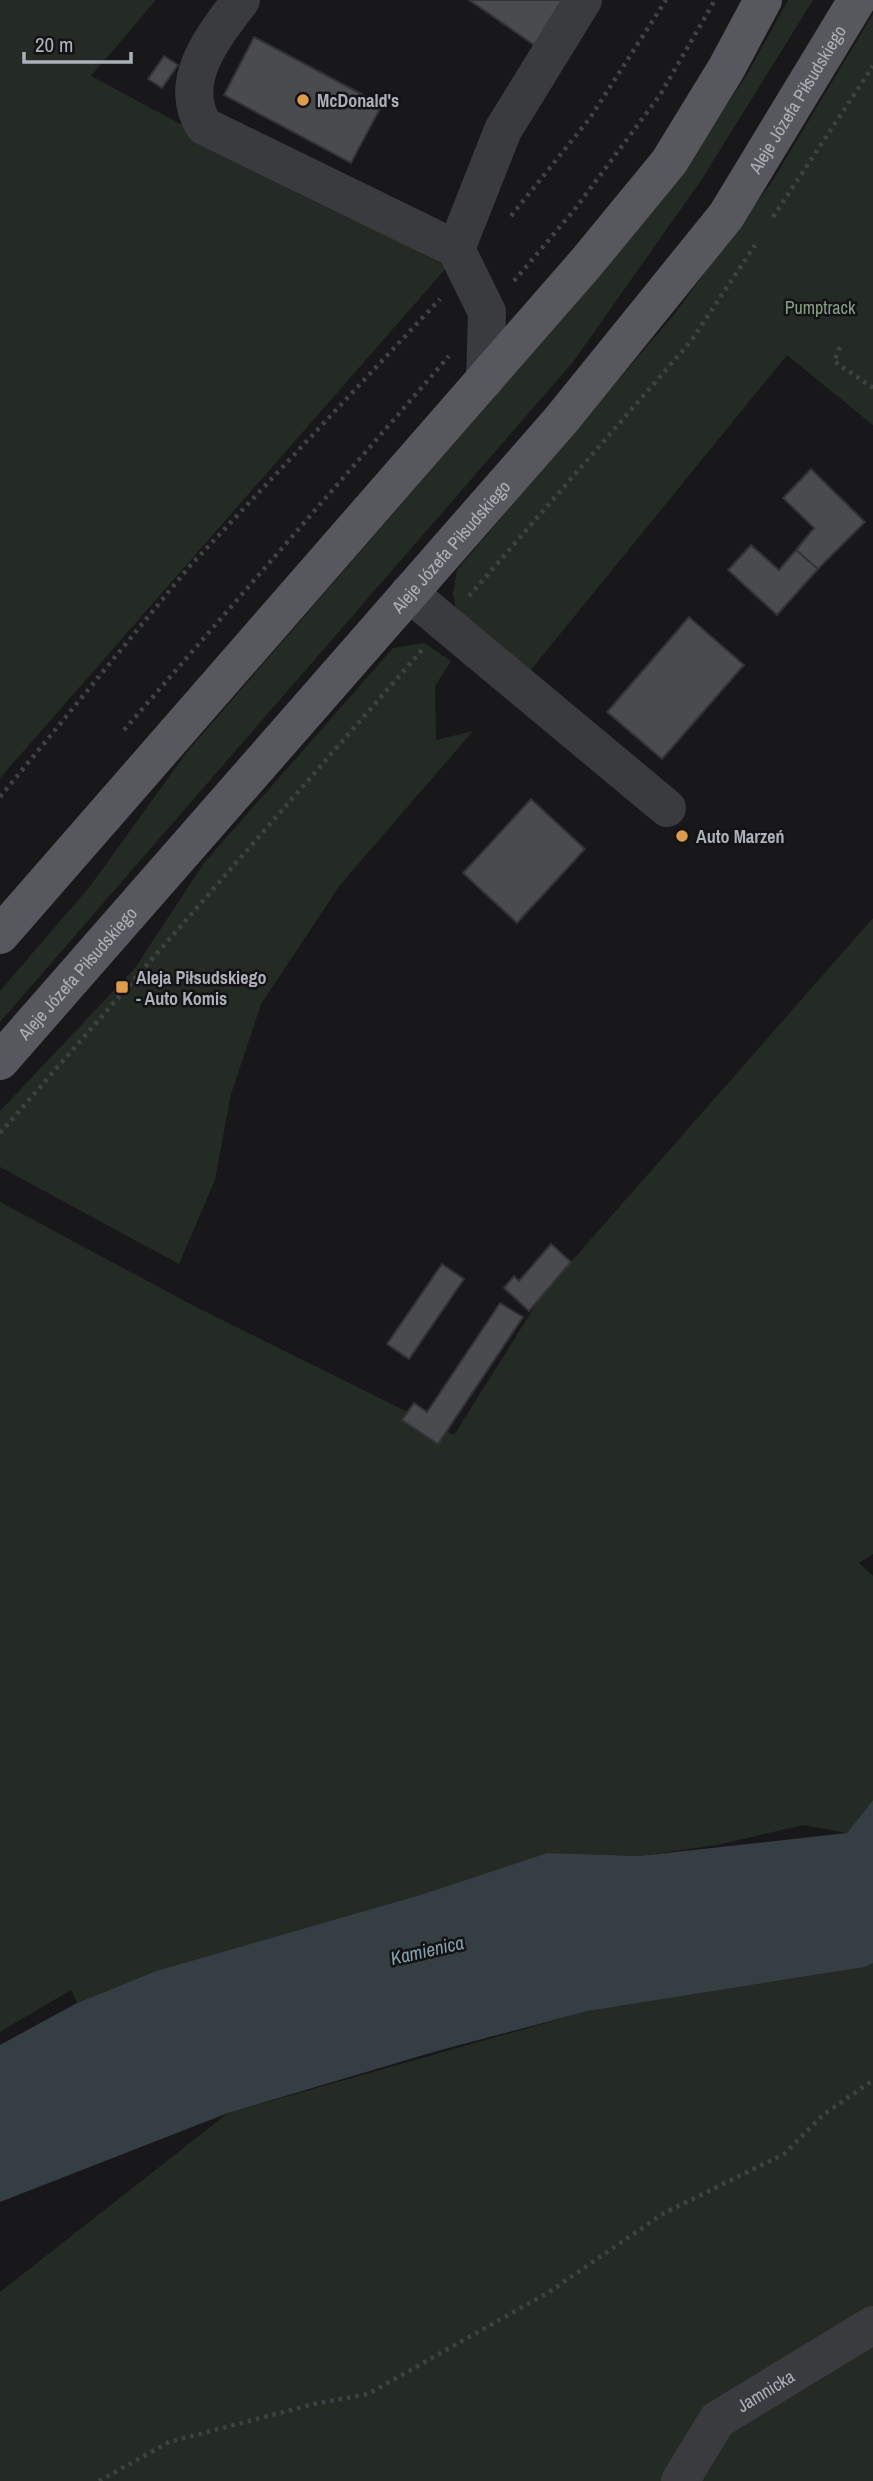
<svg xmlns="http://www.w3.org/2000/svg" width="873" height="2481" font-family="'Archivo Narrow',sans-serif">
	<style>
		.green { fill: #242b25 }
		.water { fill: #343e43 }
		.building { fill: #4a4b4e; stroke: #323335; stroke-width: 2 }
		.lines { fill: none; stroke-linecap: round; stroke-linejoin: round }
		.path { stroke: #3f4245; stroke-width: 4.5; stroke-dasharray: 3.5 5; stroke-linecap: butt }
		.minor { stroke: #393b3e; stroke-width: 38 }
		.major { stroke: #56585d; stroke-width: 38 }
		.poi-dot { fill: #dd9b4c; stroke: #131315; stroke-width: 2.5 }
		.labels { text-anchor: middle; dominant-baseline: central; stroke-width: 5; stroke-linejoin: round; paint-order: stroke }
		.poi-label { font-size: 18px; font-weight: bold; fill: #acb1b8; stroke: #131315; text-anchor: start }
		.street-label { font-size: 18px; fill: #acb1b8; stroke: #131315 }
		.park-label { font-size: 18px; fill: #87a085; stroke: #131315 }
		.water-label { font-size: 19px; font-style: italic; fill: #87a1af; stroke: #131315 }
	</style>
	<rect width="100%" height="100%" fill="#18181a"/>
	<path class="green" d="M0,0H156L91,76L447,267L0,778Z
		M788,0H813L702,179L573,362L0,1022V991L91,885L187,752L606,268L710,130L748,73Z
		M873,14V425L787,355L525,677L456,610L453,593L457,570L676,312L773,180Z
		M424,643L451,661L435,686L436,740L473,731L340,885L261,1004L231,1094L215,1180L179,1264L0,1167V1111L135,968L204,863L393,648Z
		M873,918V1554L859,1563L873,1576V1800L847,1833L803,1825L717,1845L639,1856L547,1853L420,1895L156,1971L77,2003L71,1990L0,2032V1202L194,1306L454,1435L542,1295Z
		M873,1963V2481H0V2292L228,2113L588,2011L865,1967Z"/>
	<path class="water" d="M873,1800V1963L865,1967L588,2011L437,2051L228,2113L0,2202V2045L77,2003L156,1971L420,1895L547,1853L639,1856L847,1833Z"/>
	<path class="building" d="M469,0H574L540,49Z
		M254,37L382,105L351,163L224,95Z
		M164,56L178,65L162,88L148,79Z
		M811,469L865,522L818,569L796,550L814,528L783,498Z
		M751,545L779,570L796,550L818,569L777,615L728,570Z
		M689,617L744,665L662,759L607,712Z
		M531,799L585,849L517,923L463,873Z
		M551,1244L571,1262L529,1311L504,1288L514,1276L519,1281Z
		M442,1264L464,1279L409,1359L387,1344Z
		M500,1303L523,1317L438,1444L402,1420L414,1403L427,1412Z"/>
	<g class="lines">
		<path class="path" d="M511,216L590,118L666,0
			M773,217L873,66
			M514,281L575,209L660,95L715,0
			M840,347L834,361L873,388
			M469,596L691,341L755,245
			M124,730L449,356
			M0,797L189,567L440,299
			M0,1133L422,650
			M99,2481L169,2442L314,2404L368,2394L549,2292L664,2213L784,2154L823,2115L873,2080"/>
		<g class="minor">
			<path d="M241,0C214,36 176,81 204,126L456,249"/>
			<path d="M485,380L487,312L456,249L503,130L583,0"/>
			<path d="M409,593L667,808"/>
			<path id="s1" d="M680,2481L717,2420L873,2325"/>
		</g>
		<g class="major">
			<path d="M0,935L586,263L669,162L726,69L763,0"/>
			<path id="s2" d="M0,1061L561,420L726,216L857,0"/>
		</g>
	</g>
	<g class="poi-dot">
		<circle cx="303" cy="100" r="7"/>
		<circle cx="682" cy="836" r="7"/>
		<rect x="115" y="980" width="14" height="14" rx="3.5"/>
	</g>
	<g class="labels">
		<g class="poi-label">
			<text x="317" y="100">McDonald's</text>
			<text x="696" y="836">Auto Marzeń</text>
			<text x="136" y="977">Aleja Piłsudskiego<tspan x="136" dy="21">- Auto Komis</tspan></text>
		</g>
		<g class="street-label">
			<text stroke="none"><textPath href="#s2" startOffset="1251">Aleje Józefa Piłsudskiego</textPath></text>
			<text stroke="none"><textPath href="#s2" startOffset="684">Aleje Józefa Piłsudskiego</textPath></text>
			<text stroke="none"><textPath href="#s2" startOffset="117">Aleje Józefa Piłsudskiego</textPath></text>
			<text stroke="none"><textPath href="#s1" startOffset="128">Jamnicka</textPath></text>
		</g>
		<g class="park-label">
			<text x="820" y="307">Pumptrack</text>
		</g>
		<g class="water-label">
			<text transform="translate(427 1950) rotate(-13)">Kamienica</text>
		</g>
	</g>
	<path d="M24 52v10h107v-10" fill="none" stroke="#acb1b8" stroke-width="3.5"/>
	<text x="35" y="52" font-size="21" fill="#acb1b8" stroke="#131315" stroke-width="5" paint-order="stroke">20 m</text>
</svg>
